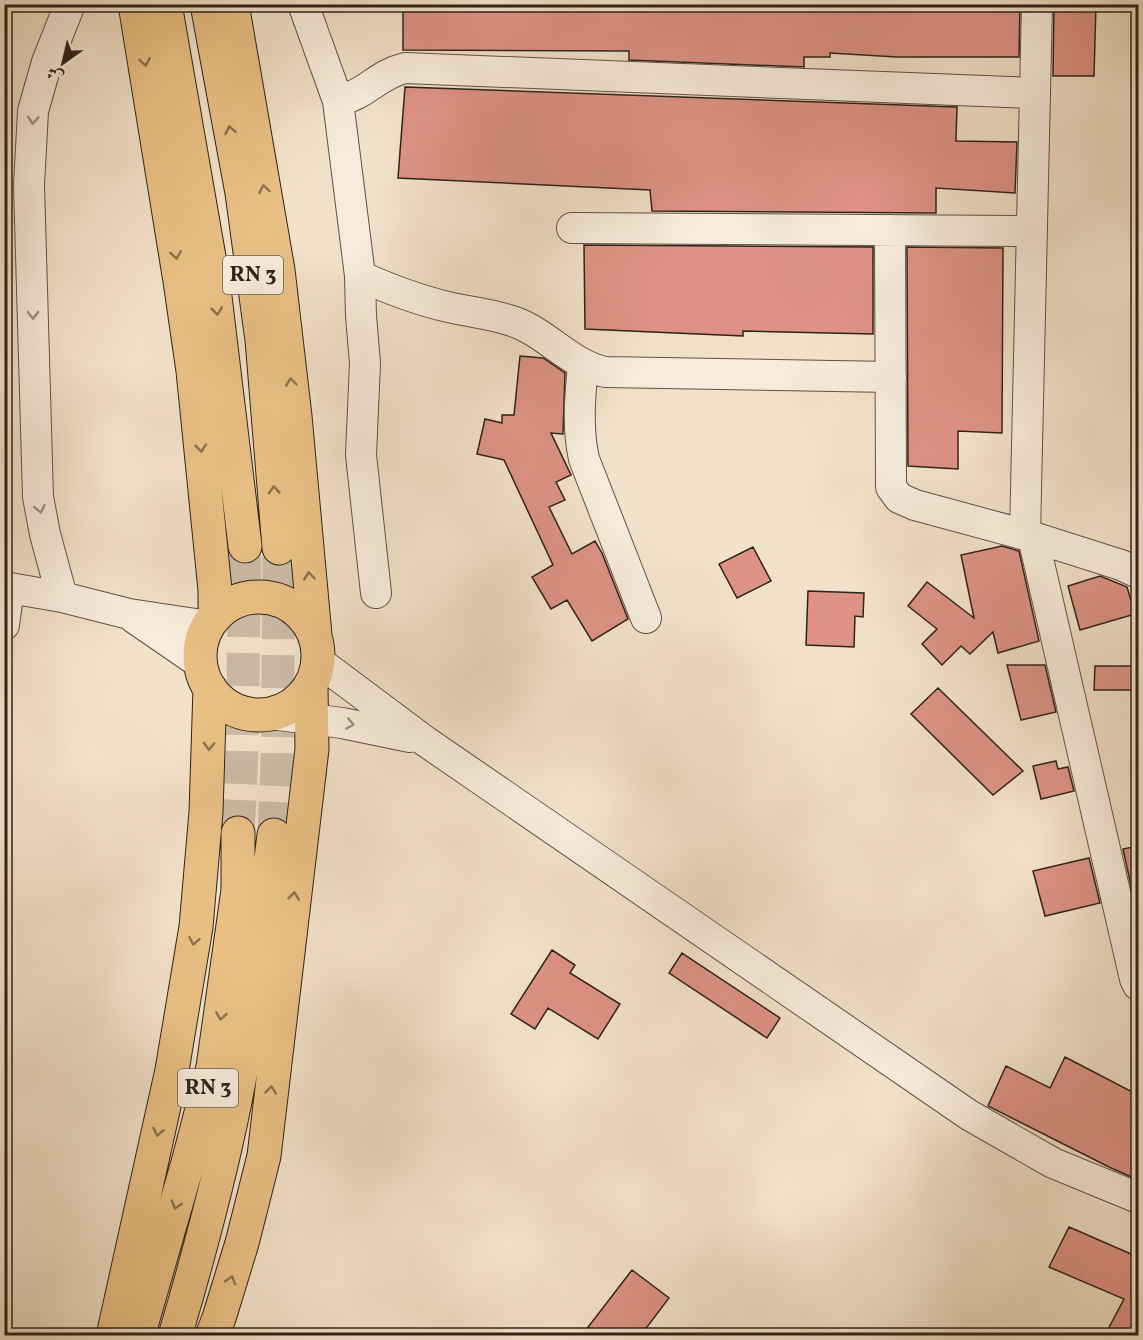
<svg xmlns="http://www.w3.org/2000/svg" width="1143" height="1340" font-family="Vollkorn,Amiri,serif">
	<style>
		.building { fill: #dd9285; stroke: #2d2319; stroke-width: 1.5 }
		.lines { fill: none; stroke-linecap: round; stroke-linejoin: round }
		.highway-tunnel { stroke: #cbbba6; stroke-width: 33; stroke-dasharray: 33 16; stroke-linecap: butt }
		.minor-casing { stroke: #5e5245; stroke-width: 32 }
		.highway-casing { stroke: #2d2319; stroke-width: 35 }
		.minor { stroke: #f7ecdc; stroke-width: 30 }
		.highway { stroke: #e9c084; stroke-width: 33 }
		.oneway { stroke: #8b724e }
		.oneway2 { stroke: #9c9284 }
		.labels { text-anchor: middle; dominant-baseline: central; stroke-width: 4.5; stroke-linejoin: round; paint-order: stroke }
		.shield { fill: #f7ecdc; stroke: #6a5f54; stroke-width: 1.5 }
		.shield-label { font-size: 22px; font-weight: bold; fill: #2d2319 }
	</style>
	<rect width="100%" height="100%" fill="#f2e1c9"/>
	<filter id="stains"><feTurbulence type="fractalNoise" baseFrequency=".00333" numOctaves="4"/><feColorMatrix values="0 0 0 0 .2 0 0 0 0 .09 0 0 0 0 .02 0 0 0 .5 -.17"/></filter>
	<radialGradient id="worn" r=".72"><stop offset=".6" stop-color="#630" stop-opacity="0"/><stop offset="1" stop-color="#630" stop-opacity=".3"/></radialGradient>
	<path class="building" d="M403,4H1020L1019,57H897L830,53V57H804V67L629,60V51L403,50Z
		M1054,4H1096L1094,76H1053Z
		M405,87L957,107L956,141L1017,142L1015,193L936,188V213L652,211L650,190L398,178Z
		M584,245L873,247V334L743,331V336L585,329Z
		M907,247L1003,248L1002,433L958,431V469L908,466Z
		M520,356L543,358L565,373L563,434L551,433L571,475L556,482L565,500L549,507L572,554L595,541L602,553L628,619L592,641L567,600L551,609L532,577L553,565L504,460L477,454L485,419L502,423V415H514Z
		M1002,546L1019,551L1039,641L998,653L993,632L970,654L961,646L942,665L922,644L937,629L908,606L927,582L974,618L961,555Z
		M753,547L771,581L737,598L719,564Z
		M1100,576L1127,587L1135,614L1080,630L1068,586Z
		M808,591L864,593L863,617L855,616L854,647L806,645Z
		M1007,665H1045L1056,712L1021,720Z
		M1095,666H1138V690H1094Z
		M938,688L1023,771L993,795L911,714Z
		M1056,761L1058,769L1068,767L1074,791L1041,799L1033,766Z
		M1138,846V893L1133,895L1123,849Z
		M1089,858L1100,903L1045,916L1033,871Z
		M552,950L575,965L570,973L620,1004L598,1039L548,1008L535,1029L511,1014Z
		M682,953L780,1018L767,1038L669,973Z
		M1065,1057L1138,1095V1180L1109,1167L988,1106L1006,1066L1050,1088Z
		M1069,1227L1138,1257V1335H1105L1124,1299L1049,1267Z
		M632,1270L669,1298L641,1335H582Z"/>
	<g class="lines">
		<path class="highway-tunnel" d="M238,833L242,753L245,546
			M274,835L277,763L279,548"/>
		<g class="minor-casing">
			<path id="minor" d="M303,4L338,101L360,276L361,316L365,363L361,455L376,593
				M338,101C365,95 379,74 405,68L1034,93
				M572,228L1032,231
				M890,230L891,487L899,498L915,505L1033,537L1121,565L1138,573
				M360,276C389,289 418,300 448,307C469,312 491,314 512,321C546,332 569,364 605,372L891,377
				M583,365C580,397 577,427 584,459L646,618
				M1025,535L1037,4
				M1033,537L1135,979L1138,985
				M4,587L62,597L129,614L209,626
				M62,597L45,534L38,497L29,185L33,111L47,62L70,4
				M134,618L201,664
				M4,625L9,588
				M318,661L425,741L969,1115L1053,1163L1138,1198
				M271,714L342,723L410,737"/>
		</g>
		<g class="highway-casing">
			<path id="highway" d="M135,4L180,281L193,371L215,590V617
				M165,4L213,280L245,546
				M207,4L242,193L262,340L279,548
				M232,4L278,270L295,416L315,635
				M200 656a59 59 0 1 1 118 0a59 59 0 1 1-118 0Z
				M113,1336L172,1070L196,927L206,812L210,688
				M138,1336L189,1159L213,1067L238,890V833
				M175,1336C201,1248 225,1160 241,1070C254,992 264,914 274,835
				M212,1336L219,1318L242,1243L264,1156L312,749L311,686"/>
		</g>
		<use href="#minor" class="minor"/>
		<use href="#highway" class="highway"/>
	</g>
	<defs><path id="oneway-chevron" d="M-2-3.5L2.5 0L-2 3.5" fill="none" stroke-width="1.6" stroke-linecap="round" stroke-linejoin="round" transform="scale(1.5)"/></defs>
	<g class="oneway">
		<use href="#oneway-chevron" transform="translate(145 62) rotate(81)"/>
		<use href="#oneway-chevron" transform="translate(230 130) rotate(-101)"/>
		<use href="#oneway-chevron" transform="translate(264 189) rotate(-100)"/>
		<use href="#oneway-chevron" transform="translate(176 255) rotate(81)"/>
		<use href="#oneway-chevron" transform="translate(217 311) rotate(83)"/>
		<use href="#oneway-chevron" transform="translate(291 382) rotate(-97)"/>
		<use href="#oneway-chevron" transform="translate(201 448) rotate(84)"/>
		<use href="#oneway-chevron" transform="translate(274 490) rotate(-94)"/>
		<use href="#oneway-chevron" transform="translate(309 576) rotate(-96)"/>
		<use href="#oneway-chevron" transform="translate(209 746) rotate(92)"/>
		<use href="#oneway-chevron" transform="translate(294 896) rotate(-83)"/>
		<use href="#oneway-chevron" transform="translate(194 941) rotate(100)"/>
		<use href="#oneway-chevron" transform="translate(221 1016) rotate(99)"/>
		<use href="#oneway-chevron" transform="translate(271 1090) rotate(-84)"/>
		<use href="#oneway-chevron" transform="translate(158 1132) rotate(102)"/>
		<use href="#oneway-chevron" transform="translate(176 1205) rotate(107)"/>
		<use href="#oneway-chevron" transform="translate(231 1280) rotate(-73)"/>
	</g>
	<g class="oneway2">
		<use href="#oneway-chevron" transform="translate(33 120) rotate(94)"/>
		<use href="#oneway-chevron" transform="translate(33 315) rotate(89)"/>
		<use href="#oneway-chevron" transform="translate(40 509) rotate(79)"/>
		<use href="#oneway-chevron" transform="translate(350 724) rotate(11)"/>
	</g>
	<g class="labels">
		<g class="shield">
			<rect x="223" y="256" width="60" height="38" rx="4.5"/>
			<rect x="178" y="1069" width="60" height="38" rx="4.5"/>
		</g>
		<g class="shield-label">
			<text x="253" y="275">RN 3</text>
			<text x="208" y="1088">RN 3</text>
		</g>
	</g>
	<rect width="1143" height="1340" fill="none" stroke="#f2e1c9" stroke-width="24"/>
	<rect x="6" y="6" width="1131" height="1328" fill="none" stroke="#2d2319" stroke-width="3"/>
	<rect x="12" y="12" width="1119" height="1316" fill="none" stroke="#2d2319" stroke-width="1.5"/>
	<g transform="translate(63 63) rotate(214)" stroke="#f7ecdc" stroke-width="4.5" paint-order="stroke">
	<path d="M0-4.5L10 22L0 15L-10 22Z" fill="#2d2319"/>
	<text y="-9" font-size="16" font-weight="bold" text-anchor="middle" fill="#2d2319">ش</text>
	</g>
	<rect width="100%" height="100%" filter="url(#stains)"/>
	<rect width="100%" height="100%" fill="url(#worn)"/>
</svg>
